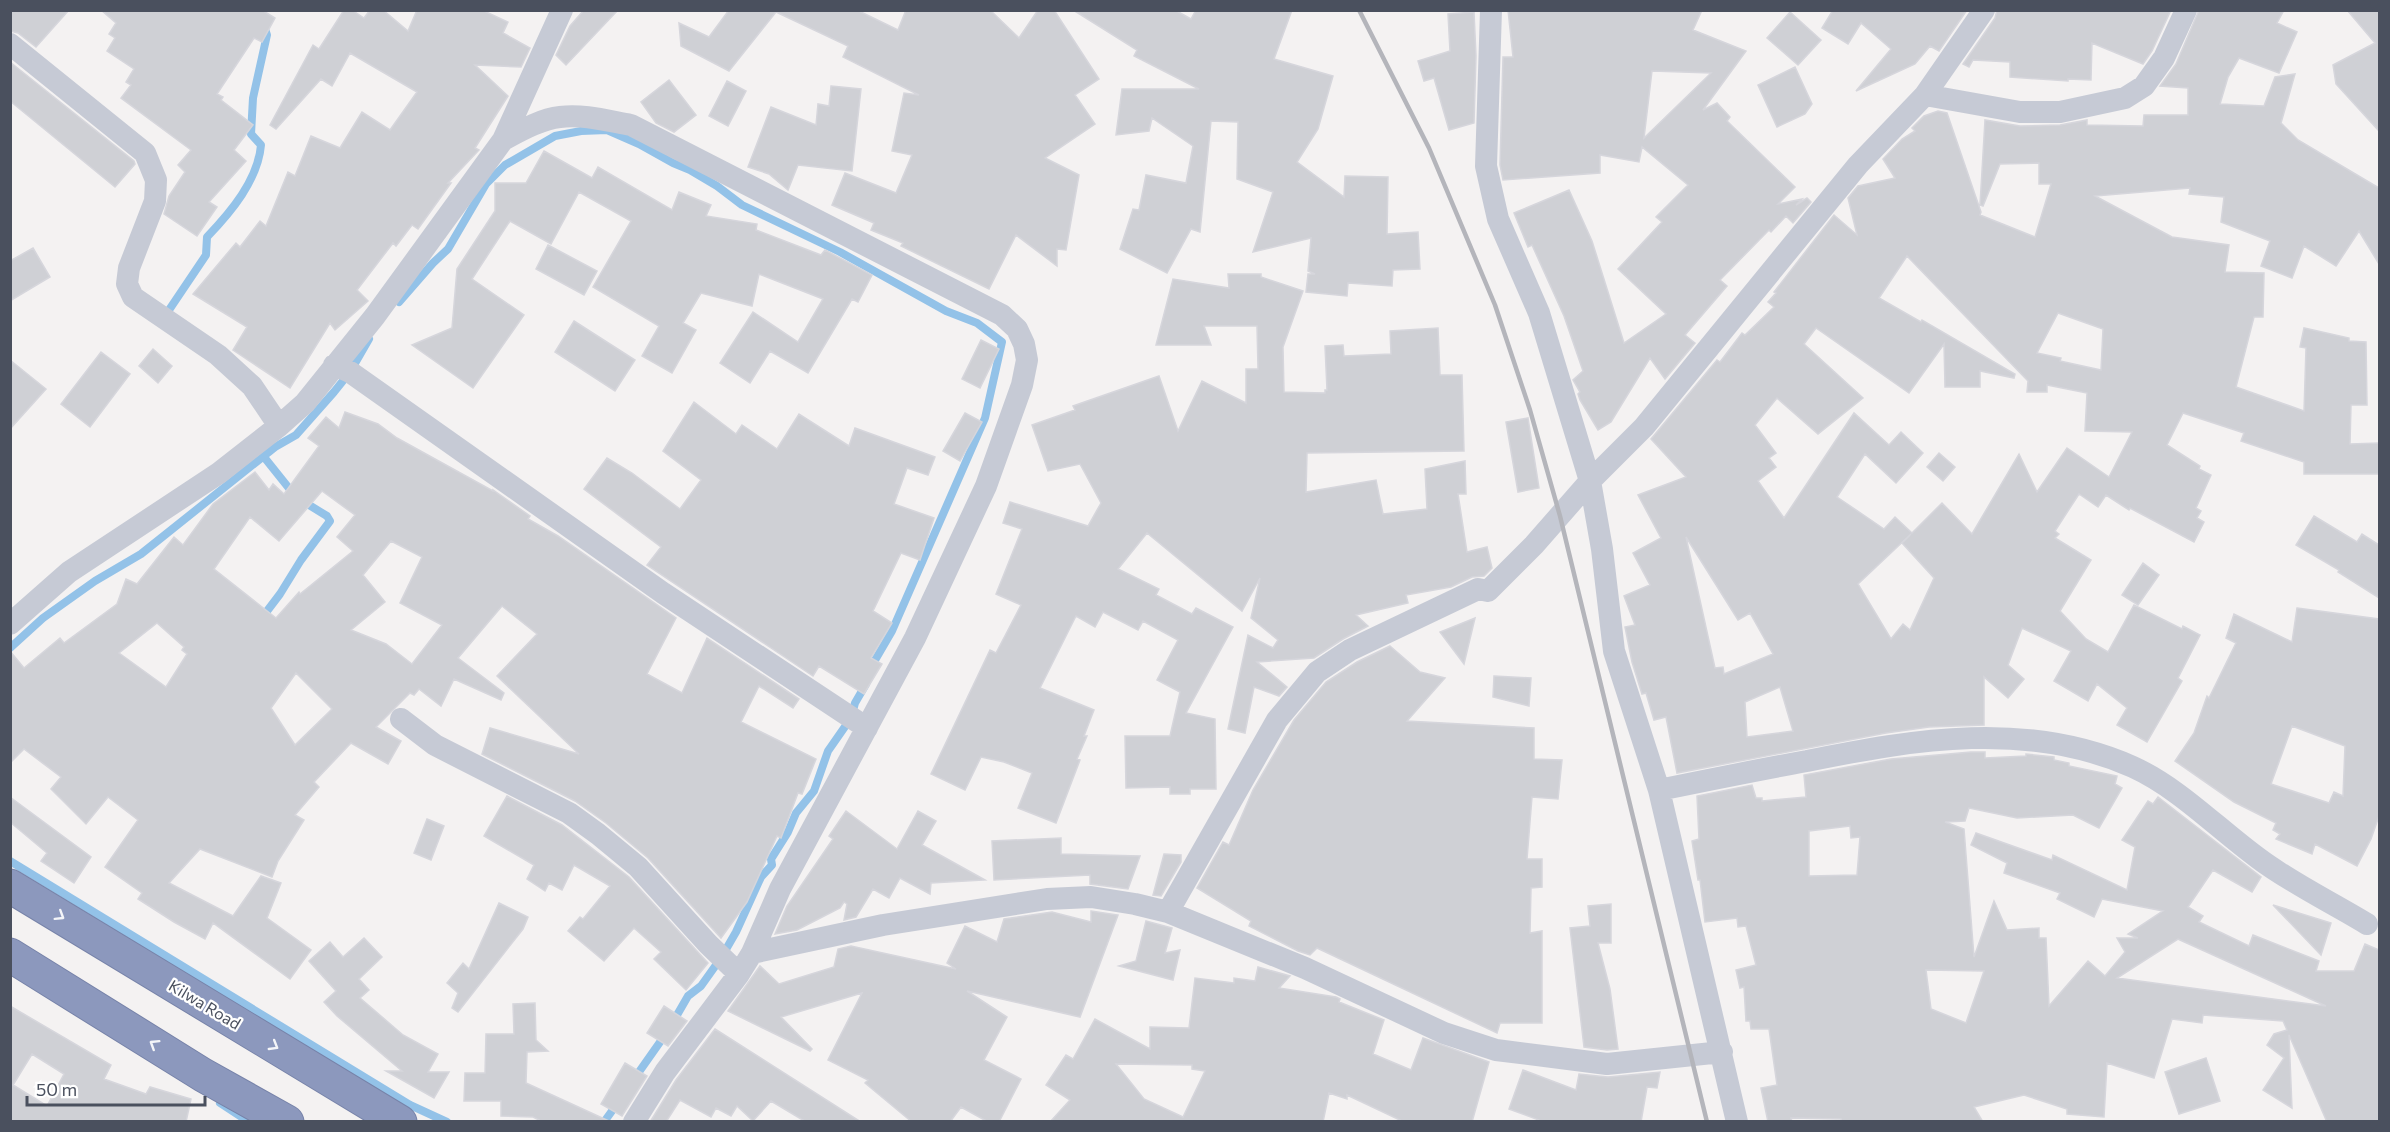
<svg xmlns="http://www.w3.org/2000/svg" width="2390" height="1132" font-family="Commissioner,sans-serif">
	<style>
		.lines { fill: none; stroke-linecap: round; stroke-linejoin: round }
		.stream { stroke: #93c2e8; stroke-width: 8 }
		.building { fill: #cfd0d5; stroke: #d6d6dc; stroke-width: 1.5; fill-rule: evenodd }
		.highway-casing { stroke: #7783a9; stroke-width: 35 }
		.street { stroke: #c6cad5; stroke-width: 22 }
		.highway { stroke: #8c98bd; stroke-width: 33 }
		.rail { stroke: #b4b5bb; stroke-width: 4.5 }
		.oneway { stroke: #f4f5f8 }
		.labels { text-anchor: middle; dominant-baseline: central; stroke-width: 4.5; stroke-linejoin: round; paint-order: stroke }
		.street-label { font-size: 16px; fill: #4a505e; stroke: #fff }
	</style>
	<rect width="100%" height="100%" fill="#f4f2f2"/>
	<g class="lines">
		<path class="stream" d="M399,302L433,263L448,249L486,184L505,165L555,136L581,131L607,130L639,144L673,163L690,170L717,186L742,205L840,252L946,311L977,323L1002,342L985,418L892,631L871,667
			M169,310L206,255L207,237C231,212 258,180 261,145L251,134L253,98L267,35L264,26
			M261,619L280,594L301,560L330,521L327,516L296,497L264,457
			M10,648L43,618L95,581L141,554L275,447L296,435L334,392L350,372L369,339
			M10,861L410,1105L447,1122
			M673,1022L688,996L701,986L721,958L736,932L761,877L772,865L771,859L788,832L796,813L814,791L828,751L851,718L855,703L866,684
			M634,1079L665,1035
			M220,1103L249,1122
			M604,1122L617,1104"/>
	</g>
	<path class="building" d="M10,10H69L36,47L18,33L10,31Z
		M101,10H262L275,18L262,42L254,38L217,94L223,97L221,100L253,125L234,150L246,161L209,202L217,207L197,236L164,214L169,196L185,172L178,165L191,150L121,98L131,85L126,82L134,69L107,51L115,38L109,34L116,23Z
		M344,10H352L364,18L370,10H383L408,31L417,10H482L508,22L503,33L530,48L521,67L475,65L508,96L475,148L479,150L448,183H451L418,229L412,225L396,246L393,243L357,290L368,301L335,330L330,323L290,388L233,350L247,327L193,294L236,243L240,247L260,221L266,226L288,172L295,176L311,136L340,148L362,112L390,130L417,92L350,53L332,86L321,79L276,129L270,125L313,45L319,49Z
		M584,10H618L566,65L556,55L570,26Z
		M729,10H857L898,30L906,10H990L1019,38L1038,10H1054L1099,79L1075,95L1095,124L1045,158L1079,175L1066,250L1057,249V266L1016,235L989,289L901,246L903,243L871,230L874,223L832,205L845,173L896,193L912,155L892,151L904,93L919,95L843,57L848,46L776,12L729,71L681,46L679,23L709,37Z
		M1073,10H1175L1191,19L1196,10H1292L1274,59L1333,76L1318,129L1297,162L1344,197L1345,176L1388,177L1387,234L1418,232L1420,269L1393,270L1392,286L1348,283L1347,296L1306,292L1308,274H1315L1308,271L1311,238L1253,252L1273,192L1237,179L1238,122L1211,121L1200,232L1191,229L1167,273L1120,249L1133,209L1139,210L1146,175L1186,183L1193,146L1152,118L1149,131L1116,135L1122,89H1199L1134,56L1137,50Z
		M1508,10H1702L1693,30L1746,51L1703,110L1717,103L1730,117L1727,121L1795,187L1778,204L1802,199L1796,205L1807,198L1811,202L1793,223L1786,216L1771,232L1769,230L1720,280L1727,286L1685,335L1695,343L1665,379L1650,358L1611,422L1598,430L1580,400L1578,394L1580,392L1573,380L1583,371L1564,316L1532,245L1528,247L1514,213L1569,190L1592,241L1624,343L1666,314L1618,269L1662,222L1656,217L1688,185L1642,147L1639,162L1600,155V173L1503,180L1500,165L1503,57H1513ZM1652,71L1711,73L1644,138Z
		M1833,10H1967L1939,51L1930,46L1915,64L1856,91L1891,49L1861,23L1848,44L1822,28Z
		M1997,10H2171L2152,51L2143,64L2092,43L2091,80L2068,79V81L2010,77V62L1973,60L1969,67L1963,64L1995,18Z
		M2199,10H2284L2277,23L2297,32L2279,73L2239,58L2228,77L2220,104L2264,106L2275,77L2295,74L2281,123L2298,140L2379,188V264L2359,231L2336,266L2304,246L2292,278L2261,266L2270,241L2221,222L2224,197L2189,194L2190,188L2095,196L2172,237L2229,245L2225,272L2264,273L2263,317H2254L2236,387L2304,411L2306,348L2300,347L2304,328L2349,338V341L2366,342L2367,405H2351L2350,444L2379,443V474H2304V462L2241,441L2244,433L2183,413L2167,445L2200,466L2199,469L2211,475L2196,508L2201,511L2197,518L2204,522L2194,542L2130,508L2129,510L2106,495L2098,507L2079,494L2055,531L2059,534L2055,538L2091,560L2060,611L2086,639L2108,652L2134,605L2182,629L2183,626L2200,635L2178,678L2182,681L2147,742L2117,725L2127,708L2097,684L2088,701L2054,681L2071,651L2022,628L2008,665L2024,679L2008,698L1984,677V725L1929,727L1886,733L1677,773L1666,717L1654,720L1646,693L1642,694L1632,662L1625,627L1635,625L1624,596L1650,585L1633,553L1661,538L1638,495L1686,477L1651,439L1717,360L1720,362L1742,333L1745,335L1774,307L1768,302L1776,293L1774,292L1834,215L1857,235L1848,198L1858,186L1895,178L1883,159L1902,139L1915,131L1912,128L1924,116L1938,111L1947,113L1981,212L1980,215L2035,237L2051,184H2039V163L2000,164L1983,206L1980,205L1985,120L2020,126L2060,125L2087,120V125L2143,126L2144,115H2188V88L2160,86L2176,64ZM1907,256L2028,381L2027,392H2047V385L2087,393L2085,431L2132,432L2109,477L2067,448L2037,492L2019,454L1972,534L1942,503L1912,533L1895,517L1884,529L1837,497L1865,454L1896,483L1923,453L1901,432L1889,445L1854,413L1784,518L1758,481L1776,467L1769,458L1776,453L1755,425L1777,398L1818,434L1863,398L1804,344L1816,328L1909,393L1944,344L1945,387H1980V371L2014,378L2015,374L1922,320L1921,322L1879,298ZM2058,313L2103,329L2101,370L2060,361L2061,358L2037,353ZM1911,534L1902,543L1934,578L1910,630L1903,624L1891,639L1858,584ZM1686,537L1738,620L1750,613L1773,654L1724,674L1723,667L1715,668ZM1780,687L1793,731L1747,737L1745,702Z
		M2347,10H2379V131L2336,84L2333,65L2375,43Z
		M1474,12L1476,56L1474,123L1449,130L1434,78L1424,81L1418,61L1450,51L1448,14Z
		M1790,12L1821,40L1798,65L1767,38Z
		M10,62L134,161L135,164L115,187L10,101Z
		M1795,67L1812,104L1805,114L1777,127L1758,85Z
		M669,80L696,115L674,132L656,123L641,102Z
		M727,81L746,91L728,126L709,116Z
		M831,86L861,89L852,171L798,165L788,190L769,174L748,167L771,107L816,125L818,104L829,106Z
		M544,151L592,178L598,167L672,210L679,192L711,205L706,216L757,224L756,230L821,255L825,250L872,275L858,302L852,299L808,373L770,351L750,383L720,363L753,312L798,342L823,299L759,274L752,306L701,293L683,323L696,330L672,373L642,356L659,326L593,287L631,221L579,192L551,244L510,221L472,279L524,315L473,388L412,345L452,328L457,269L495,211V183H526Z
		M548,245L597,271L584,295L536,269Z
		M33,248L50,277L10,301V261Z
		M1228,274H1261V277L1303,291L1283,347L1284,392L1325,393V390H1327L1325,346L1343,345L1344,356L1391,354L1390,331L1438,328L1440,375H1462L1464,451L1307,453L1306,492L1376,480L1383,514L1427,509L1425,469L1465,461L1466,494H1458L1467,552L1487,547L1492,568L1484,576L1472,577L1451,587L1406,595L1408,603L1356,615L1368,626L1343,639L1314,658L1257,662L1287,687L1279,696L1254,687L1245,733L1228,729L1248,635L1273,648L1278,640L1251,618L1260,578L1242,611L1147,533L1118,569L1159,589L1156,595L1192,614L1196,608L1233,627L1186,713L1215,719L1216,789H1190V794H1170V787L1126,788L1125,736H1170L1180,692L1157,680L1178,640L1143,621L1138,630L1103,612L1095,627L1076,616L1040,688L1094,710L1084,736H1087L1077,759L1080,760L1056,823L1018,808L1032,773L1004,762L981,757L965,790L931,774L990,650L996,653L1021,605L996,594L1022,529L1003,523L1010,502L1088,526L1101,503L1080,464L1048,471L1032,425L1075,410L1073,406L1159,376L1178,431L1202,381L1246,403V369H1258L1257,326H1204L1211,345H1156L1173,279L1229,288Z
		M574,321L635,360L615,391L555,352Z
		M981,340L999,349L980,388L962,379Z
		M153,349L172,366L158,383L139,366Z
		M101,352L130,374L90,427L61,404Z
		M10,360L46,389L10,429Z
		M694,402L736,434L742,425L777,449L799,414L849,446L855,428L935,457L928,475L907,468L894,504L934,518L920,560L901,553L873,611L892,623L871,658L882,664L864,694L819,666L813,676L647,565L661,547L584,489L607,458L632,473L680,509L701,480L663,451Z
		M345,412L378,424L397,438L493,491V490L530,516L528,519L558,536L676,618L647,674L682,693L707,638L799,699L793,708L759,686L741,722L816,759L802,794L798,793L781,838L777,836L747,902L721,938L648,858L606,823L575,801L482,754L490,728L579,754L497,676L537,634L502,606L458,658L504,693L501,700L454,679L441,706L419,689L414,695L410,693L376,727L401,741L388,764L351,743L314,782L319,787L295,815L304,820L278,861L272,877L200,849L169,883L233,916L261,876L281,883L267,918L311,950L290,979L213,923L205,939L174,922L138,899L142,893L105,867L138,820L108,797L86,824L51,789L61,777L24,749L10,763V651L24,668L60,638L64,643L117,604L126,579L137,584L174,537L183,545L213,504L255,472L269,490L273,484L284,494L319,446L308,438L326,417L339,428ZM322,491L355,515L337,537L353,551L300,594L299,592L276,618L214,569L250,517L279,541ZM391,541L422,557L400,603L442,625L412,664L386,644L351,630L385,602L363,575ZM157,623L184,647L182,650L187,654L166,687L119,653ZM296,673L332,709L295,745L271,708Z
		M965,413L982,422L960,461L943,451Z
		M1528,418L1539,488L1518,492L1506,422Z
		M1939,453L1955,467L1943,481L1927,467Z
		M2314,516L2357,542L2362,534L2379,545V598L2338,572L2339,570L2296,545Z
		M2143,563L2159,575L2138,605L2122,595Z
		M2297,608L2379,619V816L2371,839L2357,866L2315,844L2312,854L2276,839L2280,834L2273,830L2276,823L2234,802L2175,761L2194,733L2207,696L2209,698L2236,643L2226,638L2234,614L2292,642ZM2292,726L2345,746L2343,796L2334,792L2329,803L2271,784Z
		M1475,618L1464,664L1440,632Z
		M1390,646L1420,672L1445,678L1407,721L1534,728V759L1562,760L1558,799L1532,797L1527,859H1542V887L1531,888L1530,933L1542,931V1023H1500L1497,1033L1317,948L1310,955L1298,951L1249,926L1251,921L1197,888L1223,842L1229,845L1253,790L1294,720L1326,682L1357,662Z
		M1494,676L1531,678L1529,706L1493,697Z
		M1971,752H1985V758L2026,756V754L2054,757V760L2069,763V766L2117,776L2115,784L2122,788L2099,828L2073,815L2017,818L1969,808L1965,821L1945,822L1964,829L1974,957L1994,901L2007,930L2039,928V938H2046L2049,1006L2088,961L2105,976L2125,952L2117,938H2138L2128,934L2163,911L2102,899L2094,917L2057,899L2060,893L2004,873L2007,863L1971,845L1976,833L2052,860L2053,855L2127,890L2135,847L2122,840L2148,801L2153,804L2158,797L2261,877L2252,892L2213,870L2188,907L2203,916L2199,922L2249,946L2253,935L2319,961L2316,971H2354L2365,944L2379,950V1122H2327L2289,1035L2292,1108L2263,1090L2284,1058L2267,1045L2274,1034L2287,1030L2283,1021L2203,1015L2202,1023L2172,1019L2154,1078L2107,1063L2104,1117L2067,1114V1109L2024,1095L1974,1107L1983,1122H1842L1841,1119L1791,1118L1792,1122H1768L1761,1088L1777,1085L1769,1029H1751L1750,1021H1746L1744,987L1740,988L1736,970L1756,965L1746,926L1738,927L1737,918L1705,922L1700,880H1698L1692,841L1699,839L1697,796L1752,785L1756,798H1762V801L1806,797L1804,775L1891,759ZM1850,826L1851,838L1860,837L1857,875L1809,876V831ZM2178,939L2180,940L2326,1006L2117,978ZM1926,970L1984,971L1966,1023L1931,1009Z
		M507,796L562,825L629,877L708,963L686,990L654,959L661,952L634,928L604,961L568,931L580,917L583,919L610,886L574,865L562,890L549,883L545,891L527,879L534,865L484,836Z
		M10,797L91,857L74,883L41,861L47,853L10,822Z
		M846,811L897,849L918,811L936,821L922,845L985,880L931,883L930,894L900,878L889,898L873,889L856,917L844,920L847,904L844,902L840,908L797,930L775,934L787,906L833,839L829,836Z
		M427,819L444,826L431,860L414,853Z
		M1061,838V854L1140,856L1128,889L1090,884V875L994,880L992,841Z
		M1164,854L1181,855V862L1161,896L1153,895Z
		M499,903L528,917L523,929L458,1012L452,1008L458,993L447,983L463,963L469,969Z
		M1611,904V943H1598L1610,989L1618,1049L1607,1050L1584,1047L1570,928L1590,926L1588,906Z
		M2273,905L2331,923L2321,955Z
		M1091,911L1118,915L1080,1017L967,991L1007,1017L984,1060L1021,1079L999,1122H988L961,1107L950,1122H912L865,1083L868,1080L828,1060L862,993L781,1017L812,1049L810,1051L728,1011L760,966L779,984L834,967L838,949L851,946L956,969L947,963L965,926L997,942L1004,919L1052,912L1091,922Z
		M1146,921L1172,928L1165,953L1180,950L1173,980L1119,966L1136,961Z
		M364,938L382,957L359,979L369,990L360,998L403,1035L438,1054L428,1072H449L434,1098L386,1071H402L337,1016L324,1002L336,991L309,961L330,942L343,957Z
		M1258,967L1290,976L1279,988L1336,997L1340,999L1339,1002L1384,1020L1373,1054L1411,1070L1423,1038L1489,1062L1472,1122H1404L1347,1095V1099L1329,1093L1323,1122H1050L1070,1100L1046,1085L1066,1055L1073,1059L1095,1019L1150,1049V1027L1189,1028L1195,978L1234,983V978L1255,981ZM1116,1064L1192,1065V1069L1205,1071L1183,1117L1144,1099Z
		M535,1003L536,1040L548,1051L527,1052L526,1083L611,1122H543L533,1117L501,1116V1101H464L465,1073H485L486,1034H514L513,1004Z
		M10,1006L111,1065L104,1079L146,1094L150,1087L191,1099L186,1122H10ZM32,1054L64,1074L47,1106L13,1085Z
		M664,1006L687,1021L668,1046L647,1033Z
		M715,1029L861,1122H806L771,1101L753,1121L737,1106L731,1116L716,1108L711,1117L680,1100L666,1122H650L676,1080Z
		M2206,1058L2220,1101L2179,1114L2165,1072Z
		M625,1063L647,1076L622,1116L601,1104Z
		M1523,1070L1576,1090L1579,1074L1608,1077L1660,1072L1657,1088L1647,1087L1641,1122H1544L1509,1109Z"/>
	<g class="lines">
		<g class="highway-casing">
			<path id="highway" d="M10,886L400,1122
				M10,955L203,1075L287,1122"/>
		</g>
		<path class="street" d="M1491,10L1486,166L1498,219L1539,313L1590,481L1602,549L1614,651L1659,790L1737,1122
			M10,44L145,153L156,180L155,201L129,268L127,284L133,297L218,355L252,386L279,426
			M1925,95L2020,112H2060L2125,98L2144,86L2164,58L2186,10
			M503,140C520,131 541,119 560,117C584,114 608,121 631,125L1002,315L1017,329L1024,344L1027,360L1022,385L986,486L915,638L780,889L752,953L739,974L665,1072L634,1122
			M334,365L350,372L663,593L867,728
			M10,624L69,572L219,473L279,426L305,403L375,316L503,140L562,10
			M401,719L435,745L569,813L598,834L638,867L708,944L739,974
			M1659,790C1708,780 1757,770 1807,761C1915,739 2028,720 2133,767C2179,788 2217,828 2258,858C2291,883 2331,902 2367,924
			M1168,912L1277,720L1317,672L1350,650L1478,589L1488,591L1534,545L1590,481L1644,427L1858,165L1925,95L1984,10
			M752,953L883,925L1047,899L1091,897L1135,904L1168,912L1305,968L1444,1033L1496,1050L1607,1064L1722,1052"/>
		<use href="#highway" class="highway"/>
		<path class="rail" d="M1359,10L1429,148L1495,305L1530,410L1560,516L1707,1122"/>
	</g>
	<defs><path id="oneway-chevron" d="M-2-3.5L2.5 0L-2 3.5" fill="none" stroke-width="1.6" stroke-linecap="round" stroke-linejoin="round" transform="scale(1.5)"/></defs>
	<g class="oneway">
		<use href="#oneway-chevron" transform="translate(60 916) rotate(32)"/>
		<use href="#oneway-chevron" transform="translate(154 1044) rotate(-148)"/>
		<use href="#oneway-chevron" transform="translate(274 1046) rotate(31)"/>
	</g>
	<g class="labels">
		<g class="street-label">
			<text transform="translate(205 1004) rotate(31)">Kilwa Road</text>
		</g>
	</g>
	<rect width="2390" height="1132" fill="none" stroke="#4a505e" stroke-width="24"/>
	<path d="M27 1096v9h178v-9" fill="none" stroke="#4a505e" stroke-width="3"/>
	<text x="36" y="1096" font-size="18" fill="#4a505e" stroke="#ffffff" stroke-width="4.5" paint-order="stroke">50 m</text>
</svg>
